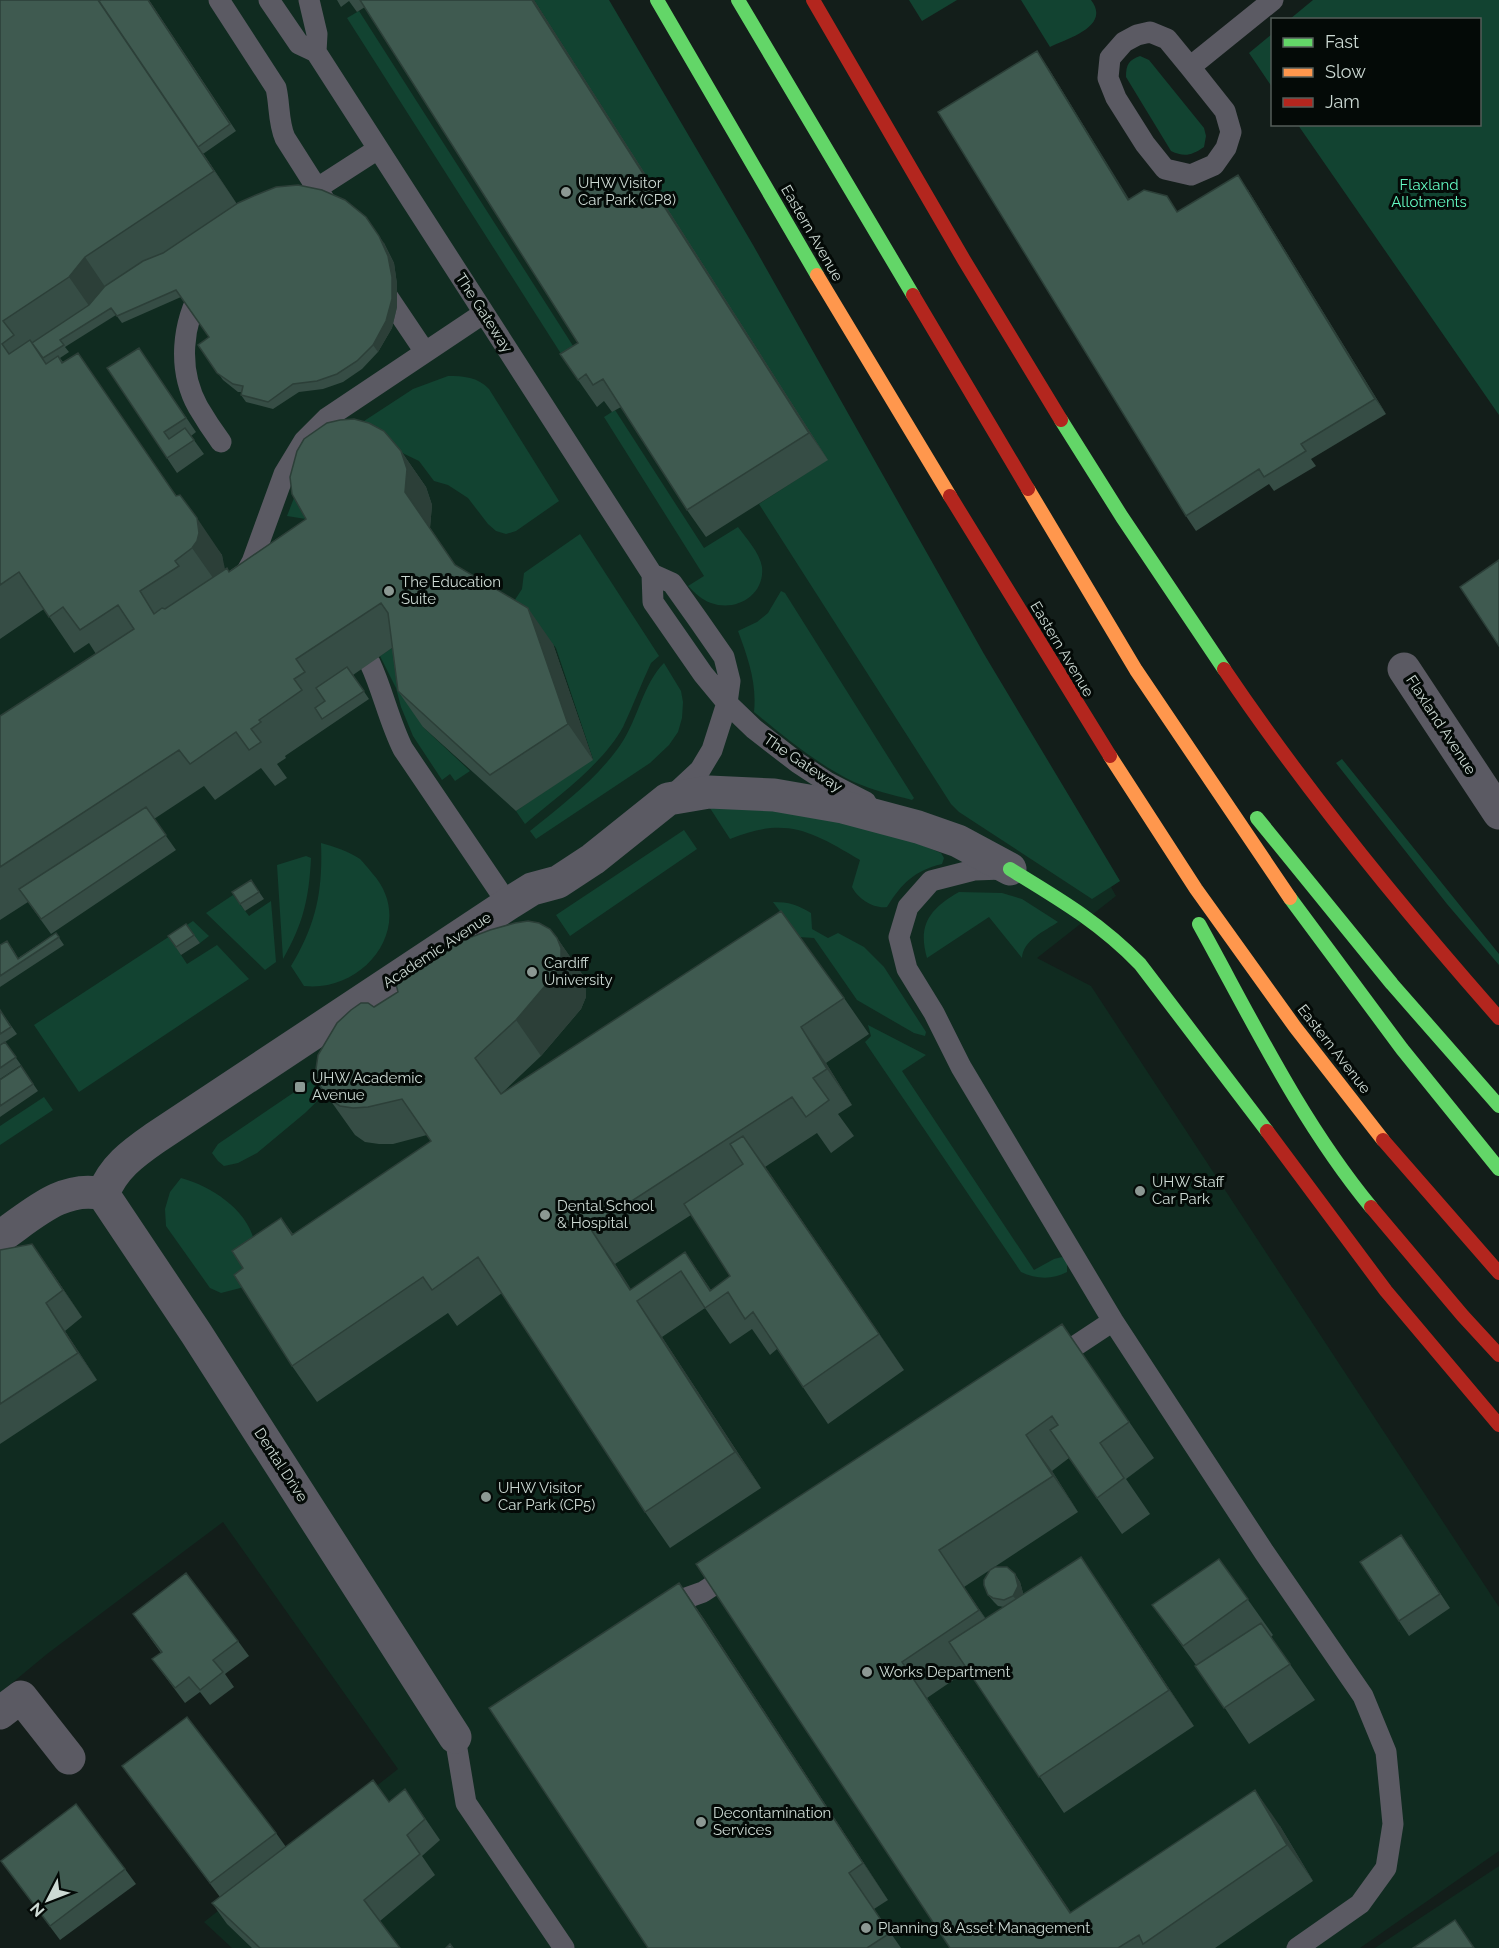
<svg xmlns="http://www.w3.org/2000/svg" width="1499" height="1948" font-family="Raleway,sans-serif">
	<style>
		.built { fill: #102b20 }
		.green { fill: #124331 }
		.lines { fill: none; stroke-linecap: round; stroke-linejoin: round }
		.lane { stroke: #5b5a63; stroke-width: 21 }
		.street { stroke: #5b5a63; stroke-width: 33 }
		.fast { stroke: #63d668; stroke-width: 14 }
		.slow { stroke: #ff974d; stroke-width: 14 }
		.jam { stroke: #b3261e; stroke-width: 14 }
		.wall { fill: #364d45; fill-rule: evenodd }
		.shaded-wall { fill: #2c3f38 }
		.building { fill: #3f5a50; stroke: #2c3f38; stroke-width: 1.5 }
		.poi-dot { fill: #8c9893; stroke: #040a07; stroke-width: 2 }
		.labels { text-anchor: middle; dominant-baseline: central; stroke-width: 6; stroke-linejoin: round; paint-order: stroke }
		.poi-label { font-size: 15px; fill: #cddad4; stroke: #040a07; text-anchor: start }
		.park-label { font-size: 15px; fill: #64fac3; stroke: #040a07 }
		.street-label { font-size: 15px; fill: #cddad4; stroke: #040a07 }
	</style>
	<rect width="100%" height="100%" fill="#131e1a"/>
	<path class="built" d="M0,0H567L1120,881L1111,887L1116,896L1037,958L1091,986L1499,1607V1851L1360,1948H232L204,1922L398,1769L223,1522L47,1654L0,1693Z
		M1499,1866V1948H1375L1381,1944Z"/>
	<path class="green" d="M534,0H609L753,245L984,654L1120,881L1092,899L959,812L951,804L759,504L827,460Z
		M909,0H957L922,21Z
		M1021,0H1091C1111,26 1069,38 1050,47Z
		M1313,0H1499V415L1298,125L1480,124V20L1290,19Z
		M359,11L591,374L579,382L347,18Z
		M1272,34V87L1249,53Z
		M1140,56L1149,60L1204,128L1206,136L1204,147C1191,156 1184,157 1171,151L1126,77C1126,64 1129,60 1140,56Z
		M448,376C463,376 478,377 489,389L559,501L516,531L506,534L496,531L488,524L468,498L448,485L434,481L419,461L390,447L361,423L413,389Z
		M615,410L704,548L738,527C746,538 760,553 762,567C765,596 735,612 711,603C702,600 695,593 688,586L704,576L604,417Z
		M299,485L306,519L287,516Z
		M580,534L659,656L651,663C641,684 633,706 623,727C602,765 558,796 525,824L516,811L593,759L556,648L553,644L505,615L522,589L524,573Z
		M781,591L785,593L914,798L912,800C893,795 872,790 854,782C817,764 786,738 754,712C757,683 748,658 738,631L757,622L768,613Z
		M406,639L423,727L470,771L455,781L450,774L442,780L413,736L401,707L396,688L380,656Z
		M664,663L681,691L683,702L682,718L678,732L669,745L650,763L536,839L530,831C562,805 597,779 621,744C638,719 643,684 664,663Z
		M1342,759L1499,954V965L1447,904L1336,763Z
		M708,805L788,808L914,842L941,853L944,858L942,864C914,871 902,883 887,907C874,909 858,899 852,887L860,860C811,831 786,816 730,839Z
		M684,830L697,849L570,936L556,915Z
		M321,843C335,847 348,851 360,859C364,863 368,868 372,873C418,924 365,993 304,986L291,966C316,925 323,891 321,843Z
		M306,856L311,858C309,899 303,924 283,959L277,865Z
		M959,892L1002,893L1022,899L1058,922C1045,931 1023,940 1022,958L989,917L927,958C917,924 931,908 959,892Z
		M233,895L249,916L271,901L276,962L265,970L206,913Z
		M773,902C789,902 798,905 811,913L812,929L828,938L838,933L864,947L884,967L926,1032L925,1036L914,1033L857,1000L814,938L799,937Z
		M193,921L209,936L200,943L191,931L173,943L187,964L217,945L249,979L79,1092L34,1025Z
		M868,1025L926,1055L902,1071L1034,1270L1054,1259L1062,1257L1067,1260V1272C1052,1280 1036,1279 1021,1272L865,1042L871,1036Z
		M343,1059L337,1082L305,1113L257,1153L238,1163L224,1166L218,1161L212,1153L218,1144Z
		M44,1097L53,1110L0,1145V1126Z
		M181,1178C211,1186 246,1209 254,1240C257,1249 250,1275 248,1286L221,1293L210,1288L166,1226L165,1209L170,1192Z"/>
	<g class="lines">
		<path class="lane" d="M219,0L276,88C280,105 278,122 285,138L332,212
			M269,0L299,44L316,52L652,574L672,583L699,621L724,657L730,681L727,703L712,750L700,770L671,797
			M309,0L317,34L316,52
			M1150,32L1167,39L1190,67L1225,111L1231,132L1226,148L1214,165L1191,175L1165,169L1145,144L1116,98L1108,78L1110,58L1124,42L1137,35Z
			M1190,67L1273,0
			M305,196L378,149
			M203,287C182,323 177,369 198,407C205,419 213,431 221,442
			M382,288L425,352
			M652,574L653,602L703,674L727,703L754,729L798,763L827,782L866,802
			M243,578L252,562L284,474L304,441L327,418L484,313
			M370,663C383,691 389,721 403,749L508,904
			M1003,869L974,870L931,881L908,907L899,937L907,969L934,1013L961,1067L1113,1321L1264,1552L1363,1696L1386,1752L1393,1824L1386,1868L1360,1904L1297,1948
			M1054,1360L1113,1321
			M661,1607L703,1592L735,1571
			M455,1737L466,1803L564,1948"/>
		<path class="street" d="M1404,669L1499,813
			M103,1194C113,1168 132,1154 155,1138L508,904L532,889L558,882L593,859L668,799L709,792L774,795L843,807L918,827L958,841L1010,869
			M103,1194L196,1333L455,1737
			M0,1237C31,1216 63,1184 103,1194
			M0,1713L21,1697L69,1758"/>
		<path class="fast" d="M657,0L817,275
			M738,0L913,295
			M1061,420L1122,517L1224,669
			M1257,818L1392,984L1499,1106
			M1010,869C1059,899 1099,922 1140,964L1267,1131
			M1290,898L1402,1049L1499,1169
			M1199,924C1252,1020 1301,1122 1371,1207"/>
		<path class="slow" d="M817,275L950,496
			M1028,489L1136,670L1290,898
			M1110,756L1196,889L1295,1027L1383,1140"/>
		<path class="jam" d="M813,0L964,260L1061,420
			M913,295L1028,489
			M950,496L1110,756
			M1224,669C1307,792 1401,907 1499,1018
			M1267,1131L1386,1291L1499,1425
			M1383,1140L1499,1273
			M1371,1207L1463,1316L1499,1355"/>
	</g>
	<path class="wall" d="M0,0H149L236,131L203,154V153L237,204L384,243L394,263L397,284V307L392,328L378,352L362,369L343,382L323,389L299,392L273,409L246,402L241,395L242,392H238L223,380L198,345L209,337L181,297L122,323L116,315L65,347L69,352L60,358L63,362L177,496L222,555L224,570L229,571L306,519L401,451L426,487L432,505L430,528L456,566L553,644L593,760L516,811L423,727L398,691L392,648L353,675L369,699L285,756L286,758L277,764L287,778L275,786L261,768L215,800L204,786L154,819L176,850L51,934L28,902L0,920V716L96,654L89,643L74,653L44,609L0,639Z
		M337,0H534L828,460L706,537L687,510L621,407L612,412L604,401L597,407L560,354L578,343L365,7L357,12L349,1L341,7Z
		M1047,66L1129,200L1178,212L1248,190L1386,414L1311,459L1316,466L1274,491L1269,484L1196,531L1186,516Z
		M139,348L196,432L191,436L204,454L177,473L167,458Z
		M251,880L264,899L245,911L232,892Z
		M186,924L200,943L181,955L168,936Z
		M56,933L64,945L0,987V945L12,948L18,958Z
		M557,938L582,974L586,984V997L581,1009L541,1056L501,1094L844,998L869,1034L826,1063L852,1105L838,1114L854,1136L831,1153L817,1133L765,1167L904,1370L828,1424L777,1349L770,1355L752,1329L730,1344L705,1308L662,1337L761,1488L670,1548L645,1512L502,1293L457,1326L448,1313L317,1402L292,1366L243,1268L281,1218L293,1234L431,1141L427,1135L393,1144H379L365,1142L355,1135L318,1083L374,1007ZM691,1215L730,1276L711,1290L685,1252L631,1290L615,1264Z
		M0,1010L17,1034L5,1042L21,1065L0,1079Z
		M21,1066L38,1091L0,1117V1080Z
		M0,1250L51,1271L82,1317L65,1331L97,1380L0,1444Z
		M1062,1324L1154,1458L1126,1479L1150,1514L1122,1534L1069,1458L1052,1471L1078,1512L964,1587L986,1619L1004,1607L998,1606L994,1602L988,1595L1015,1574L1020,1582L1023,1593L1022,1595L1106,1594L1194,1726L1064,1813L968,1670L927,1698L1071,1913L1280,1826L1313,1881L1215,1948H950L696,1564Z
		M1411,1549L1450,1608L1409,1636L1399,1621Z
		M1219,1559L1273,1635L1271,1637L1315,1700L1249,1744L1196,1665L1152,1605Z
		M679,1583L704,1619L888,1900L874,1909L901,1948H648Z
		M133,1614L238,1641L249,1656L225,1674L234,1687L210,1705L200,1692L185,1703L152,1659L161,1653Z
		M122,1766L276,1833L286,1847L389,1802L405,1789L440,1840L422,1856L435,1875L380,1921L400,1948H252L227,1924L212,1903L220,1897Z
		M1,1861L125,1869L136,1884L60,1940Z"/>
	<path class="shaded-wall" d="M98,0L239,207L214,171Z
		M532,0H534L828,460L809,433Z
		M1037,51L1047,66L1139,215L1128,200Z
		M1238,175L1248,190L1386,414L1375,399Z
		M366,217L384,243L394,263L397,284V307L392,328L378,352L373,345Z
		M85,257L110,294L94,313L69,277Z
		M401,451L426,487L432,505L430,528L480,601L405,492Z
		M197,518L222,555L225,569L222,577L218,585L192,548L199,529Z
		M528,608L553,644L593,760L568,724Z
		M557,938L582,974L586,984V997L581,1009L541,1056L516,1020Z
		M801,1027L826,1063L852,1105L827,1069Z
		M743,1136L769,1172L904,1370L879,1334Z
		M590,1228L615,1264L638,1300L630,1290Z
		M32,1244L51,1271L82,1317L63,1290Z
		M685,1252L710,1289L717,1300H716Z
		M637,1301L662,1337L761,1488L735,1452Z
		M46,1303L65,1331L97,1380L78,1353Z
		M1026,1435L1052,1471L1078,1512L1053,1476Z
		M939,1550L964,1587L1004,1646L979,1610Z
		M1081,1557L1106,1594L1194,1726L1169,1690Z
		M1015,1574L1020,1582L1023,1593L1019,1603L1013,1596Z
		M679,1583L704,1619L888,1900L863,1863Z
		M902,1662L927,1698L1095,1948L1070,1913Z
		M1255,1790L1280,1826L1313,1881L1287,1845Z"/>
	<path class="building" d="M0,0H98L214,171L85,257L69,277L3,321L14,335L2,344L9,354L30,340L46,364L58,356L62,363L78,353L176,496L180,495L197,518L199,533L197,541L192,548L175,561L179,566L140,591L154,614L162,608L165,609L227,568L229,572L306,519L292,494L290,477L297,451L304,439L327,423L340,420L354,419L369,423L384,431L401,451L407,469L405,492L455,565L528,608L568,724L490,775L398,691L388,613L381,603L296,659L305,672L294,679L302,690L259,720L261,722L251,729L261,742L249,750L236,732L190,764L179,750L0,867V716L134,629L118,605L80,630L63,607L49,617L19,572L0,585Z
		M101,0H148L230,124L198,147L99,1Z
		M360,0H532L809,433L687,510L603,379L593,385L586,374L578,380L560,354L578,343Z
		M1037,51L1128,200L1144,190L1167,196L1177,212L1238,175L1375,399L1301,444L1306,451L1264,477L1259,469L1186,516L938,112Z
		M298,185L322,190L345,200L366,217L379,236L388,256L392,277V299L386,321L373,345L357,361L337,374L317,381L293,384L268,402L241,395L243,386L233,384L217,373L198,345L209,337L176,290L117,316L111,308L60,340L64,345L43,358L32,343L89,305L105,286L143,261L163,253L238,203L256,195L276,187Z
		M139,348L186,418L164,432L169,439L185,428L194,440L167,458L107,368Z
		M1499,560V646L1460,587Z
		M347,667L364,691L322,719L315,708L325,701L316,688Z
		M146,807L166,835L41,919L19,889Z
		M251,880L259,892L240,904L232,892Z
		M781,911L844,998L801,1027L827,1069L813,1078L829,1100L806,1117L792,1097L590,1228L630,1290L685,1252L710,1291L730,1276L684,1204L743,1164L730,1144L743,1136L879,1334L803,1387L753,1312L745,1319L728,1292L705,1308L681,1271L637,1301L735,1452L645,1512L478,1257L432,1290L423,1277L292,1366L234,1275L243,1268L232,1251L281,1218L292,1235L431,1141L402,1099L368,1107L353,1108L340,1106L329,1099L318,1083L316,1069L318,1055L337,1023L351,1010L361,1003H368L374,1007L398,992L396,984L399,976L404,972L453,944L490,930L515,923L528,921L539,923L550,929L557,938L561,948V961L556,973L516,1020L475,1058L501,1094Z
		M186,924L194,935L176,947L168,936Z
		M56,933L59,937L0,976V945L7,941L18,959Z
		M0,1010L11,1027L0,1034Z
		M5,1042L16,1057L0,1068V1045Z
		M21,1066L33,1084L0,1106V1080Z
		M32,1244L63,1290L46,1303L78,1353L0,1404V1250Z
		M1062,1324L1129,1422L1100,1443L1124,1478L1097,1498L1050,1430L1058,1425L1052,1416L1026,1435L1053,1476L939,1550L979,1610L902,1662L1070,1913L1255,1790L1287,1845L1143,1944L1139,1935L1118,1948H950L696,1564Z
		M1401,1535L1440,1594L1399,1621L1360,1562Z
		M1081,1557L1169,1690L1039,1777L949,1642Z
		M1219,1559L1248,1599L1183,1646L1152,1605Z
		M995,1567H1007L1015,1574L1018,1586L1013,1596L1004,1600L993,1598L988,1595L984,1585V1580L990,1570Z
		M186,1573L238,1641L213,1660L223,1672L200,1690L189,1677L175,1688L152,1659L162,1652L133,1614Z
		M679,1583L863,1863L849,1873L890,1933L867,1948H648L489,1708Z
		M1261,1623L1290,1664L1224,1708L1195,1666Z
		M187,1717L276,1833L210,1883L122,1766Z
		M373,1780L389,1802L405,1789L425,1819L407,1835L420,1854L364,1900L400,1948H260L212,1903Z
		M76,1804L125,1869L50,1926L1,1861Z
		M1455,1920L1474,1948H1413Z
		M450,1944L453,1948H446Z"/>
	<g class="poi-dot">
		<circle cx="566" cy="192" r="6"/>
		<circle cx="389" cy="591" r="6"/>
		<circle cx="532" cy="972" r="6"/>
		<rect x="294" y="1081" width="12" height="12" rx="3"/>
		<circle cx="1140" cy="1191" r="6"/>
		<circle cx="545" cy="1215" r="6"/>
		<circle cx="486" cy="1497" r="6"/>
		<circle cx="867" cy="1672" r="6"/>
		<circle cx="701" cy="1822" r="6"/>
		<circle cx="866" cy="1928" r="6"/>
	</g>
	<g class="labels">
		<g class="poi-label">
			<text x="578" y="183">UHW Visitor<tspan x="578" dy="17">Car Park (CP8)</tspan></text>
			<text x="401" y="582">The Education<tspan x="401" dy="17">Suite</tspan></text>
			<text x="544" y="963">Cardiff<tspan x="544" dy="17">University</tspan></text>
			<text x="312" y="1078">UHW Academic<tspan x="312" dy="17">Avenue</tspan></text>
			<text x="1152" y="1182">UHW Staff<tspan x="1152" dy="17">Car Park</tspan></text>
			<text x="557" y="1206">Dental School<tspan x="557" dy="17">&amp; Hospital</tspan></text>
			<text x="498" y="1488">UHW Visitor<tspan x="498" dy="17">Car Park (CP5)</tspan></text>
			<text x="879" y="1672">Works Department</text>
			<text x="713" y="1813">Decontamination<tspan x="713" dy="17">Services</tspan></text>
			<text x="878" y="1928">Planning &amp; Asset Management</text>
		</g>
		<g class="park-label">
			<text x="1429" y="185">Flaxland<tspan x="1429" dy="17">Allotments</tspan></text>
		</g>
		<g class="street-label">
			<text transform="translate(812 233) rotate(60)">Eastern Avenue</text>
			<text transform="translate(484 313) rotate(57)">The Gateway</text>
			<text transform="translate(1062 649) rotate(59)">Eastern Avenue</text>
			<text transform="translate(1441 725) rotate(57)">Flaxland Avenue</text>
			<text transform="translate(803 763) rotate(34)">The Gateway</text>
			<text transform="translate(437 950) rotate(-33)">Academic Avenue</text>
			<text transform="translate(1334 1049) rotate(52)">Eastern Avenue</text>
			<text transform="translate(281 1465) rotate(57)">Dental Drive</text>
		</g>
	</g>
	<rect x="1271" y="18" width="210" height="108" fill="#040a07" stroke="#545d59" stroke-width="1.5"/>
	<rect x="1283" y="38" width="30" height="9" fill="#63d668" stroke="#545d59" stroke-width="1.5"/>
	<text x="1325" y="48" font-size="18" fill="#cddad4">Fast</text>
	<rect x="1283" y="68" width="30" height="9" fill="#ff974d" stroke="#545d59" stroke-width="1.5"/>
	<text x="1325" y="78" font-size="18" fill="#cddad4">Slow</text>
	<rect x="1283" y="98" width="30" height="9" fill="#b3261e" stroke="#545d59" stroke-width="1.5"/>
	<text x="1325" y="108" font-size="18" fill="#cddad4">Jam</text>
	<g transform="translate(48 1900) rotate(228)" stroke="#040a07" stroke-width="4.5" paint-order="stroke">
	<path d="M0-4.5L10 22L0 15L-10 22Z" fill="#cddad4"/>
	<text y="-9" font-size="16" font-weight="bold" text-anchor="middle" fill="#cddad4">N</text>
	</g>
</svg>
